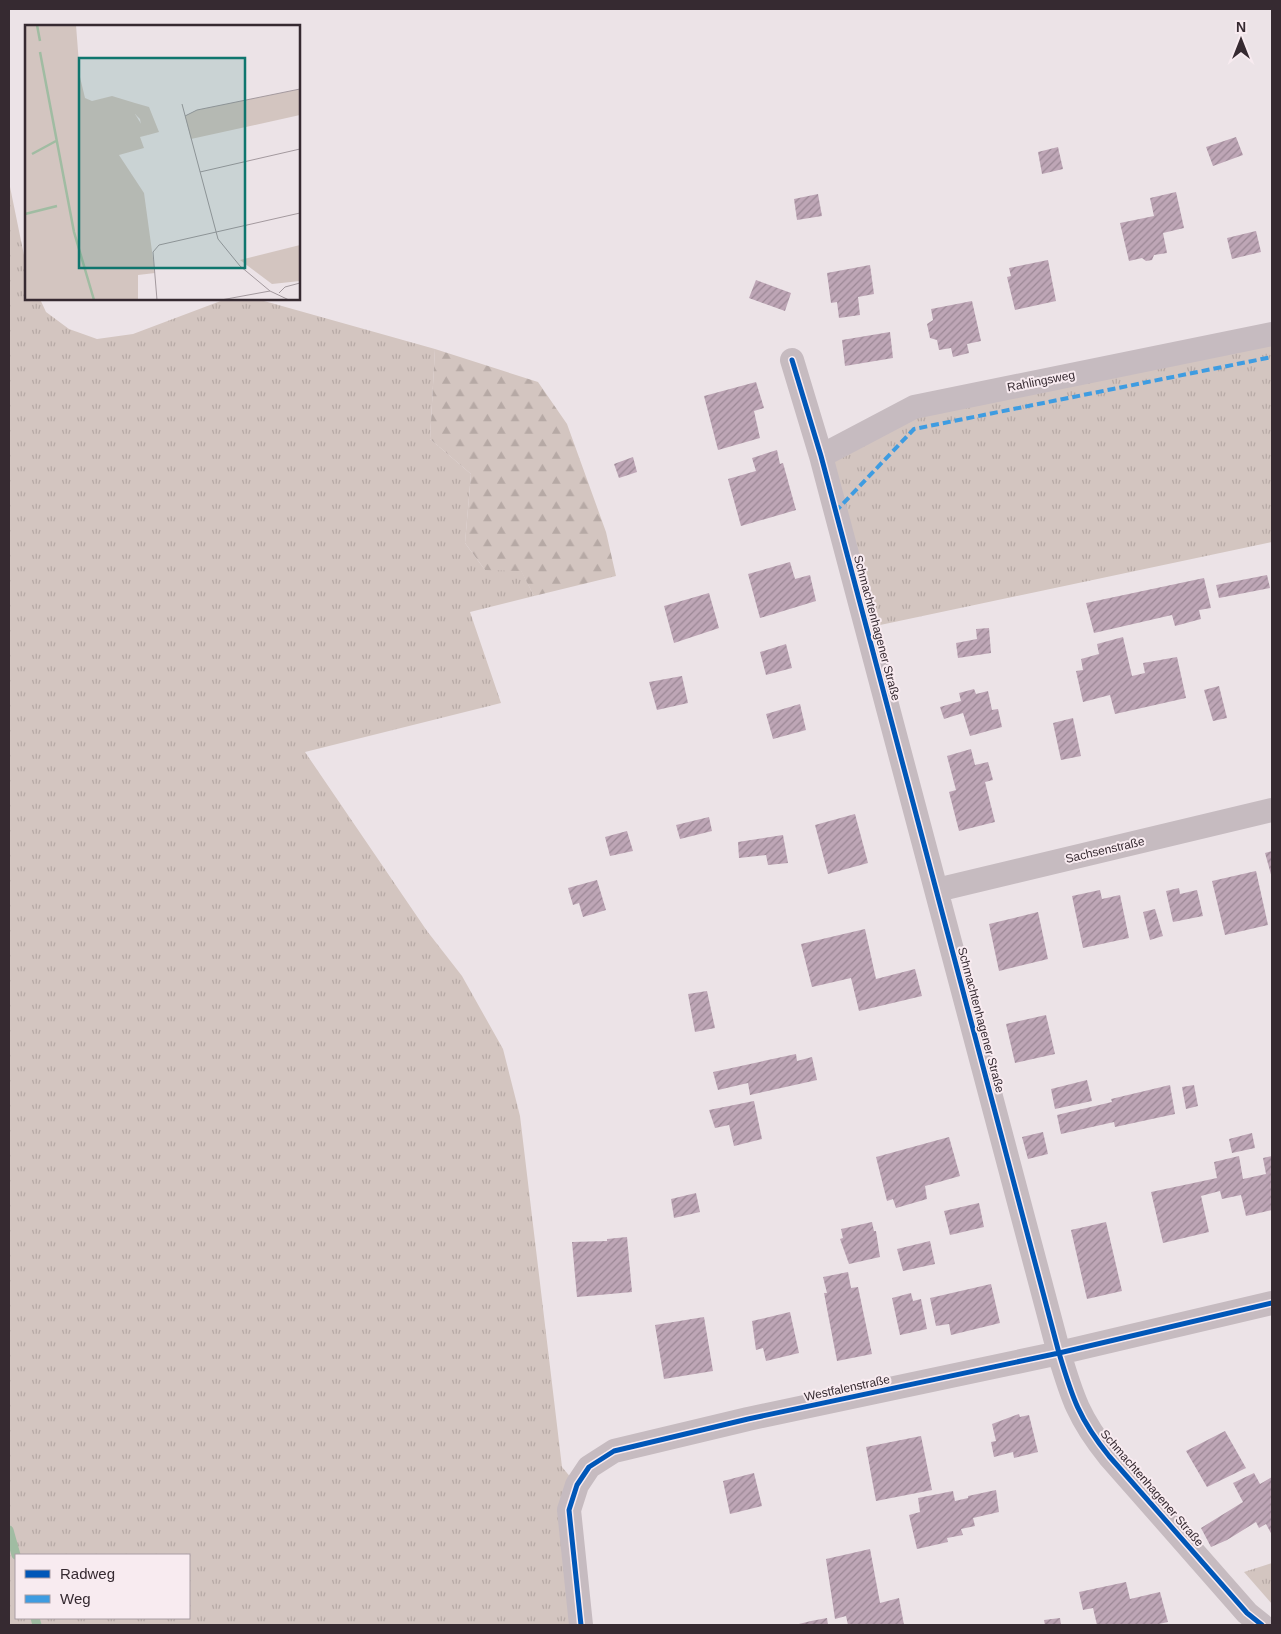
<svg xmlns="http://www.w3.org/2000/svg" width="1281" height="1634" font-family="Arial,sans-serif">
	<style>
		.grass { fill: url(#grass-tufts); fill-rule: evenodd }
		.forest { fill: url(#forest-firs) }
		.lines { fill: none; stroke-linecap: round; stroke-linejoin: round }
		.stream { stroke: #a0bca2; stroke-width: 9 }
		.building { fill: url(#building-hatch) }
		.minor { stroke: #c6bbc0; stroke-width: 24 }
		.quiet { stroke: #3e9ce1; stroke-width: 4; stroke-dasharray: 8 4; stroke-linecap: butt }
		.cycleway-casing { stroke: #f8ebf0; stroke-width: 8 }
		.cycleway { stroke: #0057b8; stroke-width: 5 }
		.labels { text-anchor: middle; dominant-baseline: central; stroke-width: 4; stroke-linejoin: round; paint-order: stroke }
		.street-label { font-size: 12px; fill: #362a31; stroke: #f8ebf0 }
		.inset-river { fill: none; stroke: #a0bca2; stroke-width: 2.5 }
		.inset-road { fill: none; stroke: #a3999e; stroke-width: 1 }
		.view { fill: #0f766e; fill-opacity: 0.15; stroke: #0f766e; stroke-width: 2.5 }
		.inset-edge { fill: none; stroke: #362a31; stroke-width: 2.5 }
	</style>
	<defs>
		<pattern id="grass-tufts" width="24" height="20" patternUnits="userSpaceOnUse" patternTransform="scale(1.25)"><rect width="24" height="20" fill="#d3c5c0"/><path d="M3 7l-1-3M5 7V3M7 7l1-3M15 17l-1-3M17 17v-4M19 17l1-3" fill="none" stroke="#b6a9a5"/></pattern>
		<pattern id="forest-firs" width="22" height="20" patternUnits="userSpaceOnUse" patternTransform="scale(1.25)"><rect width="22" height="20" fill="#d3c5c0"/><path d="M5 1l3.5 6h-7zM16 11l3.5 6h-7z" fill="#b6a9a5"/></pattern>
		<pattern id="building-hatch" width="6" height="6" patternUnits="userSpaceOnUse" patternTransform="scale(1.25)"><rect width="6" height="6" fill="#bea6b6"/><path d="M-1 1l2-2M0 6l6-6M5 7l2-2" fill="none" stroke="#9b8795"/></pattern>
	</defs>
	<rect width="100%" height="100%" fill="#ece3e7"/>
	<path class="grass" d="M9,182L26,265V299H40L46,312L69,329L97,339L133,334L226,299H257L435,349L430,439L471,474L465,543L485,570H521L534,596L470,612L501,703L305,752L427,931L462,976L503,1049L520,1116L562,1467L577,1485L581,1625H9ZM16,1555H189V1618H16Z
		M1272,334V542L866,628L821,456L914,407Z
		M1272,1563V1604L1244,1572Z"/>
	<path class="forest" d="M435,349L538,382L567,424L606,532L616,576L534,596L521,571L485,570L465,543L471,474L430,439Z"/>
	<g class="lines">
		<path class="stream" d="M9,1530L16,1555
			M35,1618L37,1625"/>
	</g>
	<path class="building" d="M1236,137L1243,155L1213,166L1206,147Z
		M1058,147L1063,169L1042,174L1038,152Z
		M1176,192L1184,228L1163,233L1167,253L1154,255L1152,260L1146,261L1142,258L1129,261L1120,223L1154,216L1150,198Z
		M818,194L822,216L797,220L794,199Z
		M1256,231L1261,252L1232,259L1227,238Z
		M1048,260L1056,301L1015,310L1007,277L1011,276L1009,268Z
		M870,265L874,294L858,297L860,315L839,318L837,302L831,303L827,273Z
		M756,280L791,293L785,311L749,298Z
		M972,301L981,341L967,344L969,353L953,357L951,348L939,350L937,340L930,338L927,324L933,320L931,309Z
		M890,332L893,358L845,366L842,340Z
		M756,382L764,408L754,411L760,438L718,450L704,396Z
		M777,450L780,464L783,463L796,510L741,526L728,479L756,471L752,458Z
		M633,457L637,472L619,478L614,464Z
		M790,562L795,579L810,575L816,601L760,618L748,574Z
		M1267,575L1270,588L1219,598L1216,585Z
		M1204,578L1211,608L1199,610L1201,619L1175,626L1172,615L1094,633L1086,603Z
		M709,593L719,628L674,643L664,606Z
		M989,628L991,653L958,658L956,643L977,639L976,629Z
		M1123,637L1132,676L1145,673L1143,663L1177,657L1186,698L1115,714L1110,695L1083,702L1076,671L1083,670L1081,659L1099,654L1097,644Z
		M786,644L792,668L766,675L760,652Z
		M682,676L688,703L657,710L649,682Z
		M1219,686L1227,718L1213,721L1204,690Z
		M974,689L976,694L988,691L992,710L998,709L1002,727L970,736L963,713L944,719L940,707L961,701L959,693Z
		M800,704L806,730L773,739L766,714Z
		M1073,718L1081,756L1061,760L1053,723Z
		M971,749L975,765L988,762L993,780L985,782L995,822L959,831L949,792L956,790L947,756Z
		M855,814L868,863L828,874L815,825Z
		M709,817L712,831L680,839L676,825Z
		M627,831L633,851L610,856L605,837Z
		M783,835L788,863L768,865L766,855L739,858L738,842Z
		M1272,851V878L1265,853Z
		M1256,871L1268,925L1225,935L1212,881Z
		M597,880L606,910L583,917L579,903L573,905L568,888Z
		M1179,888L1180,894L1197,890L1203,916L1173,922L1166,891Z
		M1100,890L1102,899L1120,895L1129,938L1083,948L1072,896Z
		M1155,909L1163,936L1150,940L1143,912Z
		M1038,912L1048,959L999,971L989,924Z
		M865,929L876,979L915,969L922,996L859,1011L851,978L812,987L801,944Z
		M707,991L715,1028L695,1032L688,994Z
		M1046,1015L1055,1054L1015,1063L1006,1024Z
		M796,1054L797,1061L812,1057L817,1080L750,1095L748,1083L718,1090L713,1072Z
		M1087,1080L1092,1101L1055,1109L1051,1089Z
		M1170,1085L1175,1114L1115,1127L1114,1122L1061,1134L1057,1115L1112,1102L1111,1099Z
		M1194,1085L1198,1106L1186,1109L1182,1087Z
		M754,1101L762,1139L734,1146L729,1125L715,1128L709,1110Z
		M1043,1132L1048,1154L1028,1159L1022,1137Z
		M1252,1133L1255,1148L1232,1153L1229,1139Z
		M949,1137L960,1176L925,1186L927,1199L896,1208L893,1199L887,1201L876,1157Z
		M1239,1156L1243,1179L1266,1174L1263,1158L1272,1156V1210L1246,1216L1241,1195L1222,1199L1220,1191L1201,1196L1209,1232L1163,1243L1151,1192L1217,1178L1214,1162Z
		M696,1193L700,1212L674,1218L671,1199Z
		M979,1203L984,1227L950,1235L944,1211Z
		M872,1222L874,1231H876L880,1257L849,1264L840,1239L843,1238L841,1229Z
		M1106,1222L1122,1291L1087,1299L1071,1230Z
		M627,1237L632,1292L577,1297L572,1242L607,1241V1239Z
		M930,1241L935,1264L903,1271L897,1249Z
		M848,1272L851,1288L858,1287L872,1354L837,1361L824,1293H827L823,1277Z
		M991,1284L1000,1323L951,1335L949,1324L936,1326L930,1298Z
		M911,1293L913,1301L921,1299L927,1329L900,1335L892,1298Z
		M790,1312L799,1353L766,1361L763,1348L756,1350L752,1321Z
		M704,1317L713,1371L664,1379L655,1325Z
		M1019,1414L1020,1417L1029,1415L1038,1452L1014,1458L1013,1452L994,1457L991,1442L996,1441L992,1424Z
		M1225,1431L1246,1468L1207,1487L1186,1451Z
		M921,1436L932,1490L876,1501L866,1447Z
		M754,1473L762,1506L730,1514L723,1481Z
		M1254,1473L1260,1484L1272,1477V1535L1266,1524L1259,1528L1256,1522L1227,1540L1211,1547L1201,1528L1243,1502L1233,1483Z
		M996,1490L999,1512L973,1518L975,1526L961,1529L963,1535L947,1538L948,1542L917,1549L909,1515L920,1512L918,1498L953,1491L955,1501L968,1498V1496Z
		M870,1549L880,1603L899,1598L904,1625H848L846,1616L835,1619L826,1559Z
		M1126,1582L1130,1599L1160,1592L1168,1622L1154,1625H1097L1093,1608L1083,1610L1079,1592Z
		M827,1618L828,1625H795L811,1621Z
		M1060,1618L1061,1625H1045L1044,1620Z"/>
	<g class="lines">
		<path class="minor" d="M792,360L821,456L1059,1353C1072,1397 1079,1419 1109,1456L1247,1613L1262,1625
			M821,456L914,407L1272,334
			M937,890L1272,810
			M581,1625L569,1510L577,1485L589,1467L614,1451L748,1419L1059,1353L1272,1303"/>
		<path class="quiet" d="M835,512L914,429L1272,357"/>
		<g class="cycleway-casing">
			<path id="cycleway" d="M792,360L821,456L1059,1353C1072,1397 1079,1419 1109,1456L1247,1613L1262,1625
				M581,1625L569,1510L577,1485L589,1467L614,1451L748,1419L1059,1353L1272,1303"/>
		</g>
		<use href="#cycleway" class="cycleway"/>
	</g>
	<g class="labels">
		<g class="street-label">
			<text transform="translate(1041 381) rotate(-11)">Rahlingsweg</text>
			<text transform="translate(877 628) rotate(75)">Schmachtenhagener Straße</text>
			<text transform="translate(1105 850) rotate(-13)">Sachsenstraße</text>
			<text transform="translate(981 1020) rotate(75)">Schmachtenhagener Straße</text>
			<text transform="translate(847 1388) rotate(-12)">Westfalenstraße</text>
			<text transform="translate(1152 1488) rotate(49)">Schmachtenhagener Straße</text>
		</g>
	</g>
	<g transform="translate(25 25)">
		<rect width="275" height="275" fill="#ece3e7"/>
		<path d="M0,0H51L55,52L60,73L67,76L87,71L110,78V89L123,110L115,112L119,123L94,130L119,168L130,248L113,250V275H0ZM275,64V90L166,114L160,91L172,85ZM275,220V256L247,259L215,235Z" fill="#d3c5c0"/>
		<path d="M110,78L124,82L134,107L123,110L117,106L115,94L110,89Z" fill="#d3c5c0"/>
		<path class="inset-river" d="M12,0L15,16M15,27L49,207L69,275M7,129L31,116M0,189L32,181"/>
		<path class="inset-road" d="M157,79L193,214L215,241L245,266M160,91L172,85L275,64M175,147L275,124M254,268L260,262L275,258M132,275L128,227L134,220L275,188M196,275L245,266L264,275"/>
		<path class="view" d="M54,33H220V243H54Z"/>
		<rect width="275" height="275" class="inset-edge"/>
	</g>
	<rect width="1281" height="1634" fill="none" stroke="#362a31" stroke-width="20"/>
	<rect x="15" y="1554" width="175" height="65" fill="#f8ebf0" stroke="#aa9ea4"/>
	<rect x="25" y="1570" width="25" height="8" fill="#0057b8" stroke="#aa9ea4"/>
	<text x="60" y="1579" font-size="15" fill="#362a31">Radweg</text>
	<rect x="25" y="1595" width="25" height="8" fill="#3e9ce1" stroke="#aa9ea4"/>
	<text x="60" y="1604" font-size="15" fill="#362a31">Weg</text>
	<g transform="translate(1241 40)" stroke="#f8ebf0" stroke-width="4" paint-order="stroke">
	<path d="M0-4L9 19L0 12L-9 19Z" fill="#362a31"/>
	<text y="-8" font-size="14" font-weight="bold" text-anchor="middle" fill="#362a31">N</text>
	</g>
</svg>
